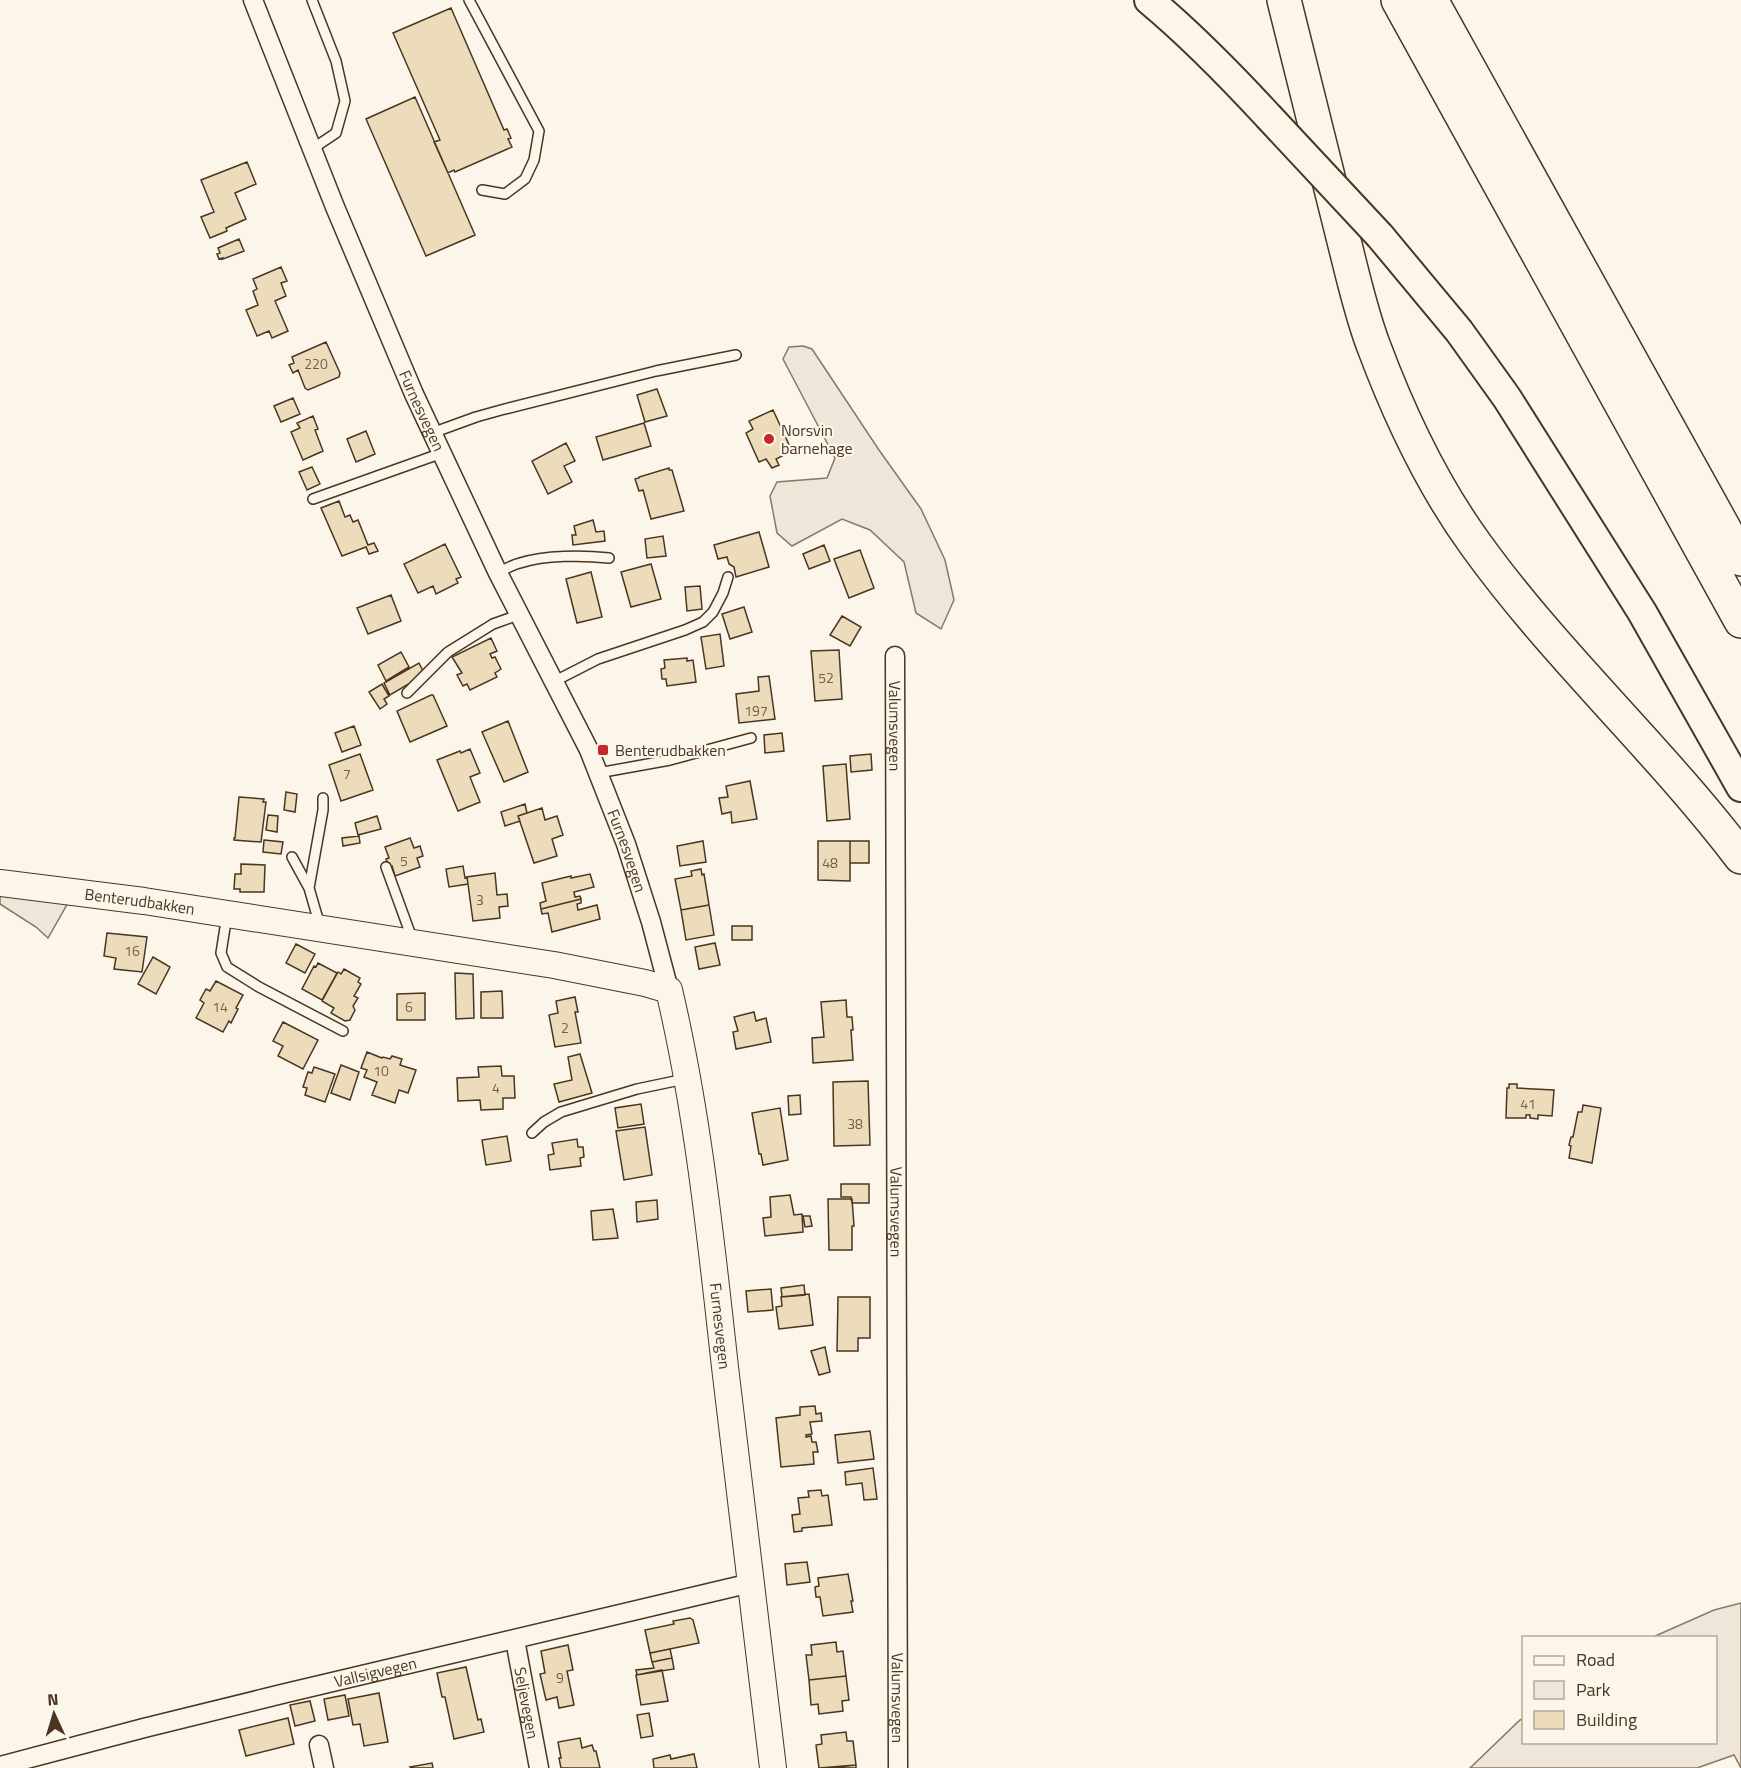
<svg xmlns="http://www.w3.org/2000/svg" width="1741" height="1768" font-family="'Titillium Web',sans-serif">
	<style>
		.green { fill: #ede6d9; stroke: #887966; stroke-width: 1.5 }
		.building { fill: #ecdcbc; stroke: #4a3520; stroke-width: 1.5 }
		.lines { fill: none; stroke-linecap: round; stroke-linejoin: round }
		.lane-casing { stroke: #4a3520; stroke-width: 12 }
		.street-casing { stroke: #4a3520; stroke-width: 21 }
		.secondary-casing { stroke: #4a3520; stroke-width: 28 }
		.primary-casing { stroke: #4a3520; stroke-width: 32 }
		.highway-casing { stroke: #4a3520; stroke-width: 36 }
		.lane { stroke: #fbf6e9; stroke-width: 9 }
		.street { stroke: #fbf6e9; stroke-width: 18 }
		.secondary { stroke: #fbf6e9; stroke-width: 26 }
		.primary { stroke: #fbf6e9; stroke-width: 28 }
		.highway { stroke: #fbf6e9; stroke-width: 33 }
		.primary-bridge-casing { stroke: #4a3520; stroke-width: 32; stroke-linecap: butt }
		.primary-bridge { stroke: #fbf6e9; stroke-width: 28 }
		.poi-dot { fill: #c62828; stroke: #fbf6e9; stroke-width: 2 }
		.labels { text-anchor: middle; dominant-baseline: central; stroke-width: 4.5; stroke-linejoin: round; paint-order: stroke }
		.number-label { font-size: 14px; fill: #725f47 }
		.street-label { font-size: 16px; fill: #4a3520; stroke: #fbf6e9 }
		.poi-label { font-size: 16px; fill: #4a3520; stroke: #fbf6e9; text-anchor: start }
	</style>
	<rect width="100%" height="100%" fill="#fbf6e9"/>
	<path class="green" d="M803,346L812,349L879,450L921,509L945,560L954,600L941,629L916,613L904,562L870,530L842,519L792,546L777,533L770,496L777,482L827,478L835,458L783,359L789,347Z
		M0,892L69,901L48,938L36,927L0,904Z
		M1741,1603V1768L1734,1755L1697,1768H1470L1520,1720L1523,1719L1524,1742H1716V1638L1653,1637L1714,1610Z"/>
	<path class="building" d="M451,8L504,130L507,129L511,138L508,139L512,147L455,172L454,170L448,173L434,142L440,140L393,33Z
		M415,97L475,235L426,256L366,119Z
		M247,162L256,184L235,193L246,219L226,228L227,231L210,238L201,217L214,212L201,180Z
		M239,239L244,251L223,259V258L219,259L217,254L220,253L218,248Z
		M281,267L287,281L281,283L286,296L275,301L288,331L272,338L269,331L257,336L246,310L258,305L253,291L257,289L253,279Z
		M326,342L340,373L339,377L308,390L305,388L298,370L293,373L289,365L294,363L292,357Z
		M657,389L667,416L645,422L637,395Z
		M293,398L300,414L281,422L274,406Z
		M773,410L792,451L776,459L779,465L772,468L766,459L759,462L746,433L753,429L749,421Z
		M313,416L318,429L315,430L323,451L303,460L291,432L300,428L297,423Z
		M644,423L651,446L603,460L596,437Z
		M366,431L375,454L356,462L347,439Z
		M566,443L575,461L564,466L572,482L548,494L532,461Z
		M312,467L320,484L307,490L299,472Z
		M669,468V470H672L684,511L651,519L643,490L639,491L635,479L639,478V477Z
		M339,501L345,517L350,515L353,522L358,520L368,545L374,543L378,551L369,554L366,547L342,556L321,508Z
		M593,520L596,532L604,531L605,541L573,545L572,535H576L574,526Z
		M759,532L769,567L736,577L734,567L729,564L727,557L718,559L714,545Z
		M663,536L666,556L647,558L645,539Z
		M445,544L461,577L456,579L458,583L436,594L433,586L418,593L404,564Z
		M824,545L830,561L809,569L803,554Z
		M860,550L874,588L849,598L834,559Z
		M651,564L661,599L631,607L621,572Z
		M591,572L602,617L577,623L566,579Z
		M700,586L702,609L687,611L685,587Z
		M391,595L401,621L368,634L357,608Z
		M744,607L752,632L730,639L722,614Z
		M842,616L861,627L850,646L830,635Z
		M720,634L724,666L706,669L701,637Z
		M491,638L497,651L490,654L492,658L495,657L501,669L495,673L497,677L470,690L467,684L463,686L457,675L462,673L452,657Z
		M839,650L842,699L815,701L811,651Z
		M401,652L409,667L386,681L378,665Z
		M687,658V661L693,660L696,682L667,686L666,679H662L661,669L665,668L664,660Z
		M419,663L423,671L412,682L390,695L384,683Z
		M769,676L775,719L739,723L736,694L759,691L758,677Z
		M382,684L389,696L384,699L387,704L380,709L369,692Z
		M431,695H433L447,726L410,742L397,711Z
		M508,721L528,772L504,782L482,732Z
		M354,726L361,745L342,752L335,733Z
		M782,733L784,751L765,753L764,735Z
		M470,749L480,773L470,777L480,802L458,811L437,760L460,751L461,753Z
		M360,754L373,790L341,801L329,765Z
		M871,754L872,770L851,772L850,756Z
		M846,764L850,819L827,821L823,766Z
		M750,781L757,819L732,823L731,812L722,814L719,798L728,797L726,786Z
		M286,792L297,794L295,812L284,810Z
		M239,797L264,799L263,802H266L261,842L234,840V838H235Z
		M525,804L527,813L518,816L520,821L505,826L501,812Z
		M542,808L545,820L557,816L563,835L552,839L557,856L534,863L518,816Z
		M268,815L278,816L277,832L266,830Z
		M377,816L381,829L358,835L355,823Z
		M359,836L360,843L343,846L342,838Z
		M410,838L414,848L420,846L423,856L417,858L420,867L395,876L392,866L389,867L386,859L389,858L385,847Z
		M264,840L283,842L281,854L263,852Z
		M703,841L706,862L680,866L677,846Z
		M818,841H850V881L818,880Z
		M850,841H869V863H850Z
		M241,864L265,865L264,892H240V889H234L235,874H241Z
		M463,866L465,878L467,877L468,884L449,887L446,869Z
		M701,869L702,875L704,874L709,905L681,910L675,879L692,876L691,871Z
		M495,873L497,895L507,894L508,906L499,907L500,918L473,921L467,877Z
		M590,874L594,887L574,892L575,897L580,896L581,899L541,909L540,903L546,901L542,883L571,876V878Z
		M581,899V903L577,904L578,910L597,905L600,919L552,932L548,913L542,914L541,909Z
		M709,905L714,935L686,940L681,910Z
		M732,926H752V940H732Z
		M107,933L147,937L142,972L114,969L116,958L104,956Z
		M715,943L720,965L699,969L695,947Z
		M296,944L315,954L305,973L286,963Z
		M153,957L170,967L156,994L138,984Z
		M318,963L337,973L322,1000L302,989L314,966L316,967Z
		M344,969L360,978L358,982L361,984L354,996L358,998L353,1006L355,1010L350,1020L345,1021L331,1013L334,1008L322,1001L338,972L341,974Z
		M455,973L473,974L474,1018L456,1019Z
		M216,981L243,995L236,1008L238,1009L231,1023L229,1021L223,1032L196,1018L204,1003L200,1000L206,989L210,991Z
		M502,991L503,1018H481V992Z
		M425,993V1020H397V994Z
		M575,997L578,1012H575L581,1043L555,1047L549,1015L558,1013L556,1001Z
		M846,1000L847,1017H852L853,1030H851L853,1060L813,1063L812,1038L824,1037L821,1002Z
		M754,1012L756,1021L766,1018L771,1042L736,1049L733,1032L738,1031L734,1017Z
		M283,1022L318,1040L303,1069L278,1056L283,1046L273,1041Z
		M367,1052L382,1058L383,1057L390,1059L392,1056L402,1059L400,1065L416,1070L408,1093L399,1090L395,1103L372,1095L377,1082L364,1077L367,1070L361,1068Z
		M580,1054L592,1093L559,1102L554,1084L572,1080L568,1057Z
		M341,1065L359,1072L350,1100L331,1093Z
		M501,1066L502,1076H514L515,1098H503V1109L481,1110L480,1100L458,1101L457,1078L479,1077L478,1067Z
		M314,1067L335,1074L325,1102L305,1095L307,1088L303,1087L308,1072L312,1073Z
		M868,1081L870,1145L834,1146L833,1082Z
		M1509,1084H1517V1088L1554,1090L1552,1116L1538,1115V1119L1530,1118V1115H1526V1118H1506L1507,1088H1509Z
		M800,1095L801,1114L789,1115L788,1096Z
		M641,1104L644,1124L618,1128L615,1108Z
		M1583,1105L1601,1108L1592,1163L1569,1158L1571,1146L1569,1145L1571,1137H1573L1578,1112H1582Z
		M780,1108L788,1160L763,1165L761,1154H759L752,1113Z
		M645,1127L652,1175L624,1180L616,1131Z
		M507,1136L511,1161L486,1165L482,1140Z
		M577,1139L578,1147H583L584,1157L580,1158L581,1166L550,1170L548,1155L554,1154L552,1143Z
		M841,1184H869V1203H852L851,1197H841Z
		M790,1195L794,1215L802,1214L803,1232L765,1236L763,1218L771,1217L770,1197Z
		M828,1199H852L854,1226H852V1250H829Z
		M657,1200L658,1219L637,1222L636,1202Z
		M613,1209L618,1238L593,1240L591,1211Z
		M803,1216H810L812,1226L805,1227Z
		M804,1285L805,1295L782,1297L781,1288Z
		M771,1289L773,1310L748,1312L746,1291Z
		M809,1294L813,1325L779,1329L776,1307L782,1306L781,1297Z
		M838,1297H870V1338H858V1351H837Z
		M825,1347L830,1372L819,1375L811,1351Z
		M815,1406L816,1414L821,1413L822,1421L810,1422L812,1434L806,1435V1437L811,1436L812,1442H816L818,1452H813L814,1464L781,1467L776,1418L800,1415V1407Z
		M870,1431L874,1459L838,1463L835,1435Z
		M873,1468L877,1499L864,1500L862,1483L846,1485L845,1472Z
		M821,1490L822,1496L828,1495L832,1525L802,1528V1531L794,1532L792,1515L800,1514L798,1498L809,1497L808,1491Z
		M807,1562L810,1582L787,1585L785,1564Z
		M848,1574L853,1601H851L853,1612L823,1616L820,1597H816L815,1587L819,1586L818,1578Z
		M690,1618L693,1620L699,1643L650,1653L645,1630L674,1624L673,1621Z
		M836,1642L837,1652L843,1651L846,1676L809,1680L806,1655H812L811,1645Z
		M568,1645L573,1670L567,1671L574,1705L559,1708L557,1697L546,1700L540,1674L545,1673L541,1651Z
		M670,1649L672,1658L652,1662L650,1653Z
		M672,1658L674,1669L637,1675L636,1670L654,1668L652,1662Z
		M466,1667L478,1720L481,1719L484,1732L454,1739L445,1697H442L437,1673Z
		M662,1670L668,1701L641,1705L636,1675Z
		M846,1676L849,1700L842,1701L843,1711L819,1714L818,1704L811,1705L809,1680Z
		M379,1693L388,1742L364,1746L360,1724L353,1725L348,1699Z
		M345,1695L349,1716L328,1720L324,1699Z
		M310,1701L315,1721L295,1726L290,1705Z
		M649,1713L653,1736L641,1738L637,1715Z
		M288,1718L294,1744L246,1756L239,1730Z
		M846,1732L847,1741H853L856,1765L819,1768L816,1745L822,1744L821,1735Z
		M580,1738L582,1748L592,1745L594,1751H596L600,1768H561L559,1758H561L558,1742Z
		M694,1754L697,1768H654L653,1759L670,1755L671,1759Z
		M432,1763L433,1768H411L410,1767Z
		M856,1765V1768H831Z"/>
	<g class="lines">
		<g class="lane-casing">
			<path id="lane" d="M469,0L539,131L534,160L525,179L505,194L482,190
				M312,149L336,133L345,101L336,61L312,0
				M432,433L476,417L501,410L656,371L736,355
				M313,499L442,453
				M498,573C505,569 512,565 520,563C545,555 583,555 609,558
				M553,682L598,659L685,630L703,622L713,612L723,593L728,577
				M407,693L448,652L493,624L521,614
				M598,773L670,760L751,738
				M292,857L309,888
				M386,867L413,941
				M227,915L221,953L227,967L259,987L343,1031
				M320,926L309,888L323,810V798
				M532,1133L544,1122L561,1112L637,1089L685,1079"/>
		</g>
		<g class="street-casing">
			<g id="street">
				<path id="s1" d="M253,0L335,207L414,394L498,573L589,750L626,844L651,922L669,990"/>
				<path id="s2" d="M895,656L898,1768"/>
				<path id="s3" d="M515,1640L539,1768"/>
				<path d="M319,1745L324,1768"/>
				<path id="s4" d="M0,1766L144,1728L286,1693L751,1583"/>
			</g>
		</g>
		<g class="secondary-casing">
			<g id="secondary">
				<path id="s5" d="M0,883L144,901L554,965L645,983L669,990C698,1113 711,1241 725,1367C741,1501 757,1634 773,1768"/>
			</g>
		</g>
		<g class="primary-casing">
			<path id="primary" d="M1149,0C1191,35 1231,76 1268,116
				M1380,236L1459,331L1507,398L1642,612L1741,787"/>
		</g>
		<g class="highway-casing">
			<path id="highway" d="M1284,0L1353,277C1359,300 1365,324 1374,347C1399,414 1433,486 1476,545C1556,656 1658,748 1741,857
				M1398,0L1741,621
				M1431,0L1741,559"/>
		</g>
		<use href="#lane" class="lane"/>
		<use href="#street" class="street"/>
		<use href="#secondary" class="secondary"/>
		<use href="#primary" class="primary"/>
		<use href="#highway" class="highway"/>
		<g class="primary-bridge-casing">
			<path id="primary-bridge" d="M1268,116L1380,236"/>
		</g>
		<use href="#primary-bridge" class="primary-bridge"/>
	</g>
	<g class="poi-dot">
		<circle cx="769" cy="439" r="6"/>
		<rect x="597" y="744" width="12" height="12" rx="3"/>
	</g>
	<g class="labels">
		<g class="number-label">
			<text x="316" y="363">220</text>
			<text x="826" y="677">52</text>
			<text x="756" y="710">197</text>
			<text x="347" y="773">7</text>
			<text x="404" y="860">5</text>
			<text x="830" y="862">48</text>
			<text x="480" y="899">3</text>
			<text x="132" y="950">16</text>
			<text x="220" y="1006">14</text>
			<text x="409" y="1006">6</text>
			<text x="565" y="1027">2</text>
			<text x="381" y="1070">10</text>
			<text x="496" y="1087">4</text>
			<text x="1528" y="1103">41</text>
			<text x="855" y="1123">38</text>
			<text x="560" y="1677">9</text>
		</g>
		<g class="street-label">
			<text stroke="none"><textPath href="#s1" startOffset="444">Furnesvegen</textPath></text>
			<text stroke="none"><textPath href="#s2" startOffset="70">Valumsvegen</textPath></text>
			<text stroke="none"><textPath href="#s1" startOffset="930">Furnesvegen</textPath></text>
			<text stroke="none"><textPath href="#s5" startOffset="141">Benterudbakken</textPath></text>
			<text stroke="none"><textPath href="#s2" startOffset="556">Valumsvegen</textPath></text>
			<text stroke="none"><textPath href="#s5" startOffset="1018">Furnesvegen</textPath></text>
			<text stroke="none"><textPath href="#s4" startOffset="387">Vallsigvegen</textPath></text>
			<text stroke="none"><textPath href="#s2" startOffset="1042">Valumsvegen</textPath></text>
			<text stroke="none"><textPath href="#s3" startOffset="64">Seljevegen</textPath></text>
		</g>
		<g class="poi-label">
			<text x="781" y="430">Norsvin<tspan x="781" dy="18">barnehage</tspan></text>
			<text x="615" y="750">Benterudbakken</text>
		</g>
	</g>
	<rect x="1522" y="1636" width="195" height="108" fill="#fbf6e9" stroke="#b4a999" stroke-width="1.5"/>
	<rect x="1534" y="1656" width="30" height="9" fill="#fbf6e9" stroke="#b4a999" stroke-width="1.5"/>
	<text x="1576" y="1666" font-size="18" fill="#4a3520">Road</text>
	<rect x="1534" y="1681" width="30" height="18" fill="#ede6d9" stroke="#b4a999" stroke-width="1.5"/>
	<text x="1576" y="1696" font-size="18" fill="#4a3520">Park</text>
	<rect x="1534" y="1711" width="30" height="18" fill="#ecdcbc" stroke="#b4a999" stroke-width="1.5"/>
	<text x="1576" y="1726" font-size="18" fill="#4a3520">Building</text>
	<g transform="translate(54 1714) rotate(356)" stroke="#fbf6e9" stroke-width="4.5" paint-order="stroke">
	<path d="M0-4.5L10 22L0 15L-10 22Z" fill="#4a3520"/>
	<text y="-9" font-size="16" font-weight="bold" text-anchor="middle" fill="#4a3520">N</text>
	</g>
</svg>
